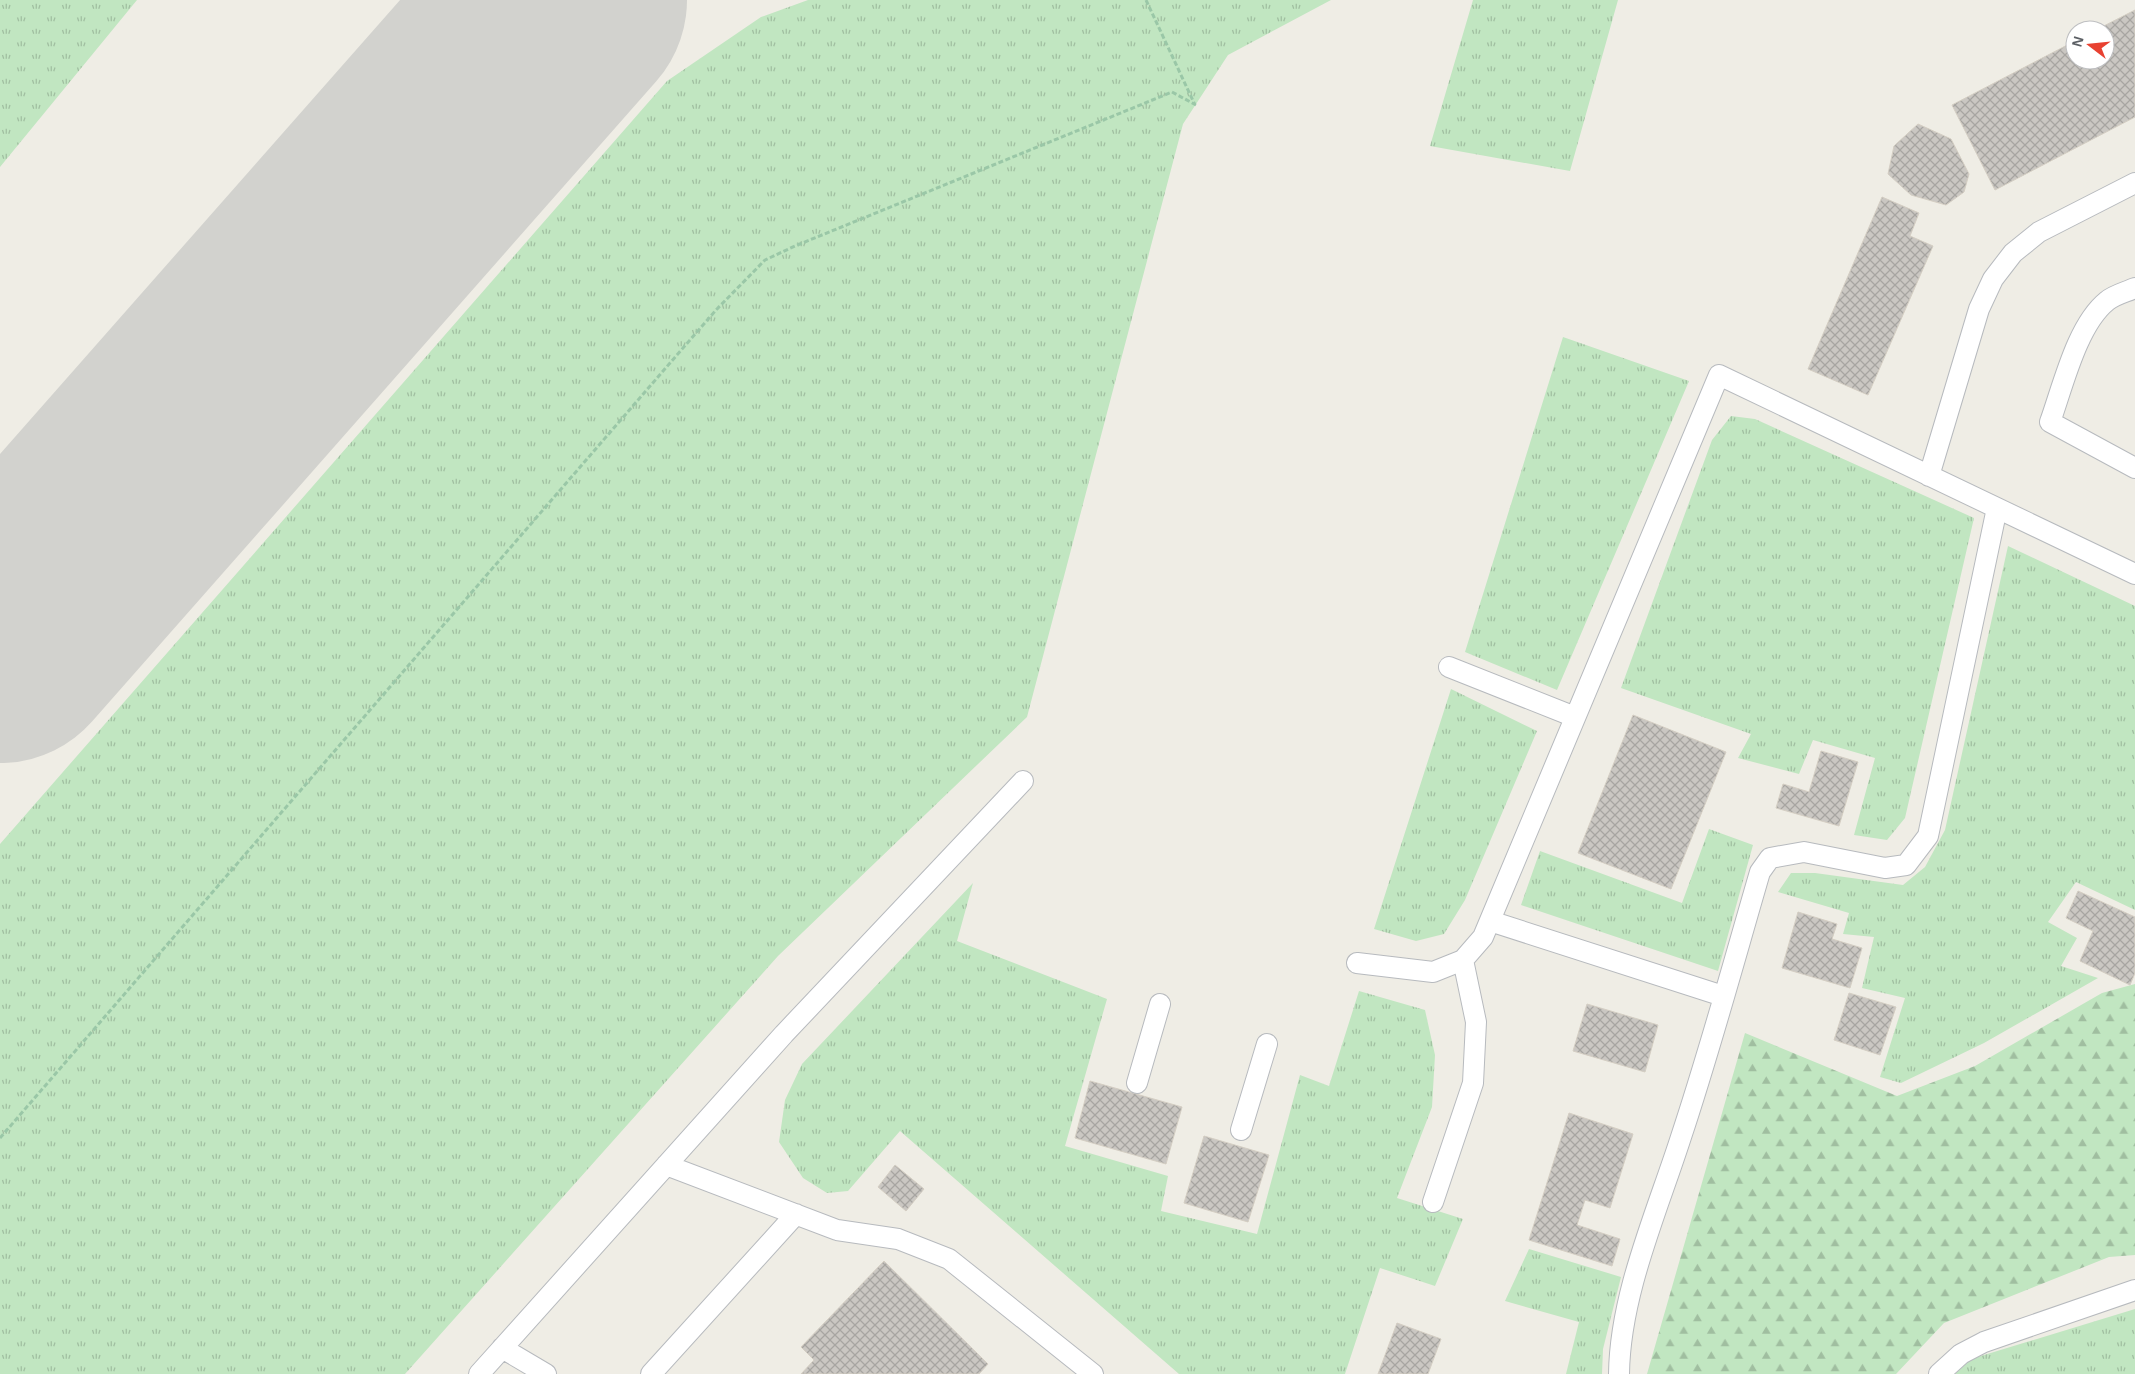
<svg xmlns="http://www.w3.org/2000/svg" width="2135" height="1374" font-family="Helvetica,sans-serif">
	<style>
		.grass { fill: url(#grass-tufts) }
		.forest { fill: url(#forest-firs) }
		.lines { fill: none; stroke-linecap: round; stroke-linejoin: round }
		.runway { stroke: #d2d2ce; stroke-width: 246 }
		.building { fill: url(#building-cross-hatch); stroke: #d4cec3 }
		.service-casing { stroke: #b7babe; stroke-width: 22 }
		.path { stroke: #9ac7a7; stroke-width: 3; stroke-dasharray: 5 2.5; stroke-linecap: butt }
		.service { stroke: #fff; stroke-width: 20 }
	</style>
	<defs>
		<pattern id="grass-tufts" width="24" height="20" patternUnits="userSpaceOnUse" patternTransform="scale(1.25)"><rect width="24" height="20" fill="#c1e6c1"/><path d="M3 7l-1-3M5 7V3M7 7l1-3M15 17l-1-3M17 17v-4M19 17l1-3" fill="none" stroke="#a0bea0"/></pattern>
		<pattern id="forest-firs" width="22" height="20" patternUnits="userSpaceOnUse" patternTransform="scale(1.25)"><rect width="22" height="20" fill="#c1e6c1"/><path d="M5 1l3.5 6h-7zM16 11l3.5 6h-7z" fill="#a0bea0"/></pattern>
		<pattern id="building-cross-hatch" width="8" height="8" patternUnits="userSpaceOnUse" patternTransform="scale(1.25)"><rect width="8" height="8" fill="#cac7c2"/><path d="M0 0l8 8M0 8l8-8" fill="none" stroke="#a7a5a1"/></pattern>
	</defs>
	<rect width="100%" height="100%" fill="#efede5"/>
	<path class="grass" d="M0,0H137L0,167Z
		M808,0H1331L1228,55L1183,124L1027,717L778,956L405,1374H0V844L667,81L761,17Z
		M1473,0H1618L1570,171L1430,146Z
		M1563,337L1689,381L1557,690L1465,652Z
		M1731,416L1755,419L1974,518L1905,818L1887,840L1854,835L1875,758L1813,740L1799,774L1738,758L1751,734L1621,688L1712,440Z
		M2008,546L2135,606V910L2076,882L2048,922L2077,938L2061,966L2098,978L1984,1043L1901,1083L1880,1077L1905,998L1862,988L1874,937L1843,934L1849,913L1778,892L1791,873H1815L1903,885L1925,867L1945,830Z
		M1451,689L1537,731L1465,900L1444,934L1416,941L1374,929Z
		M1709,829L1753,845L1718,971L1521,905L1540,851L1682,903Z
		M973,883L957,941L1107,999L1065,1146L1168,1176L1161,1211L1257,1234L1300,1075L1329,1086L1359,991L1425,1010L1435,1055L1432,1107L1397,1198L1463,1219L1435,1286L1380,1268L1345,1374H1179L900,1131L848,1191L827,1193L803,1178L779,1142L785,1100L802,1064Z
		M1529,1249L1621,1277L1603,1349L1602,1374H1566L1579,1322L1505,1301Z
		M2135,1309V1374H1955L1971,1359Z"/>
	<path class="forest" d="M2135,984V1255L2109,1257L1944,1323L1896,1374H1647L1745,1033L1897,1096L1975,1066L2102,993Z"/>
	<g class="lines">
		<path class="runway" d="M0,640L564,0"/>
	</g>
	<path class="building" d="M2135,10V117L1995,190L1952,105L2075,41V60H2105V30H2096Z
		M1918,124L1951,139L1969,174L1964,192L1946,205L1911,195L1888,174L1894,146Z
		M1882,197L1919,213L1910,236L1933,246L1868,395L1808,369Z
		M1633,715L1726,752L1671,889L1578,853Z
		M1821,751L1858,762L1839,826L1776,808L1783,784L1809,792Z
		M2078,891L2135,917V973L2130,985L2080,961L2093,931L2066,918Z
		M1798,912L1837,924L1832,939L1862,948L1850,988L1782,968Z
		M1849,993L1896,1007L1880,1055L1834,1040Z
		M1587,1004L1658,1025L1645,1072L1573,1051Z
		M1090,1081L1182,1107L1166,1164L1075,1138Z
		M1569,1113L1633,1134L1610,1208L1585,1200L1577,1225L1620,1239L1612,1266L1529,1240Z
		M1204,1136L1269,1155L1248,1222L1184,1203Z
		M895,1165L924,1189L906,1211L878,1187Z
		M884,1261L988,1364L979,1374H801L814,1360L801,1347Z
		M1397,1323L1441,1339L1428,1374H1378Z"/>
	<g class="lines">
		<g class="service-casing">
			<path id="service" d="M2135,288C2126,292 2114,295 2107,301C2077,325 2063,386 2050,422L2135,468
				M1929,476L1979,309L1993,279L2013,253L2039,232L2135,183
				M1449,667L1575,717
				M1490,921L1723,996
				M1357,963L1433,972L1463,960L1483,937L1719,375L2135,574
				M1137,1083L1160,1004
				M1241,1130L1267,1044
				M666,1165L837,1230L898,1239L949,1259L1093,1374
				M1433,1202L1473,1083L1476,1022L1463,960
				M502,1348L546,1374
				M479,1374L784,1034L1023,781
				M651,1374L796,1214
				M1619,1374C1620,1294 1657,1212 1681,1137C1710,1050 1734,961 1760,872L1770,858L1804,852L1885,868L1906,865L1928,836L1997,508
				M1939,1374L1961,1354L1984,1342L2135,1290"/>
		</g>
		<path class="path" d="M1146,0L1195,105
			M0,1138L670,363L716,310L765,260L795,246L1172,92L1196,105"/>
		<use href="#service" class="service"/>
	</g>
	<g transform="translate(2090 45) rotate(286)"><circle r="24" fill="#ffffff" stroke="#bebfc1"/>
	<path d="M0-4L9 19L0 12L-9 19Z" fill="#e84131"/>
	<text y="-8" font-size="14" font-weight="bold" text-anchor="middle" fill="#5c6065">N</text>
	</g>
</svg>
